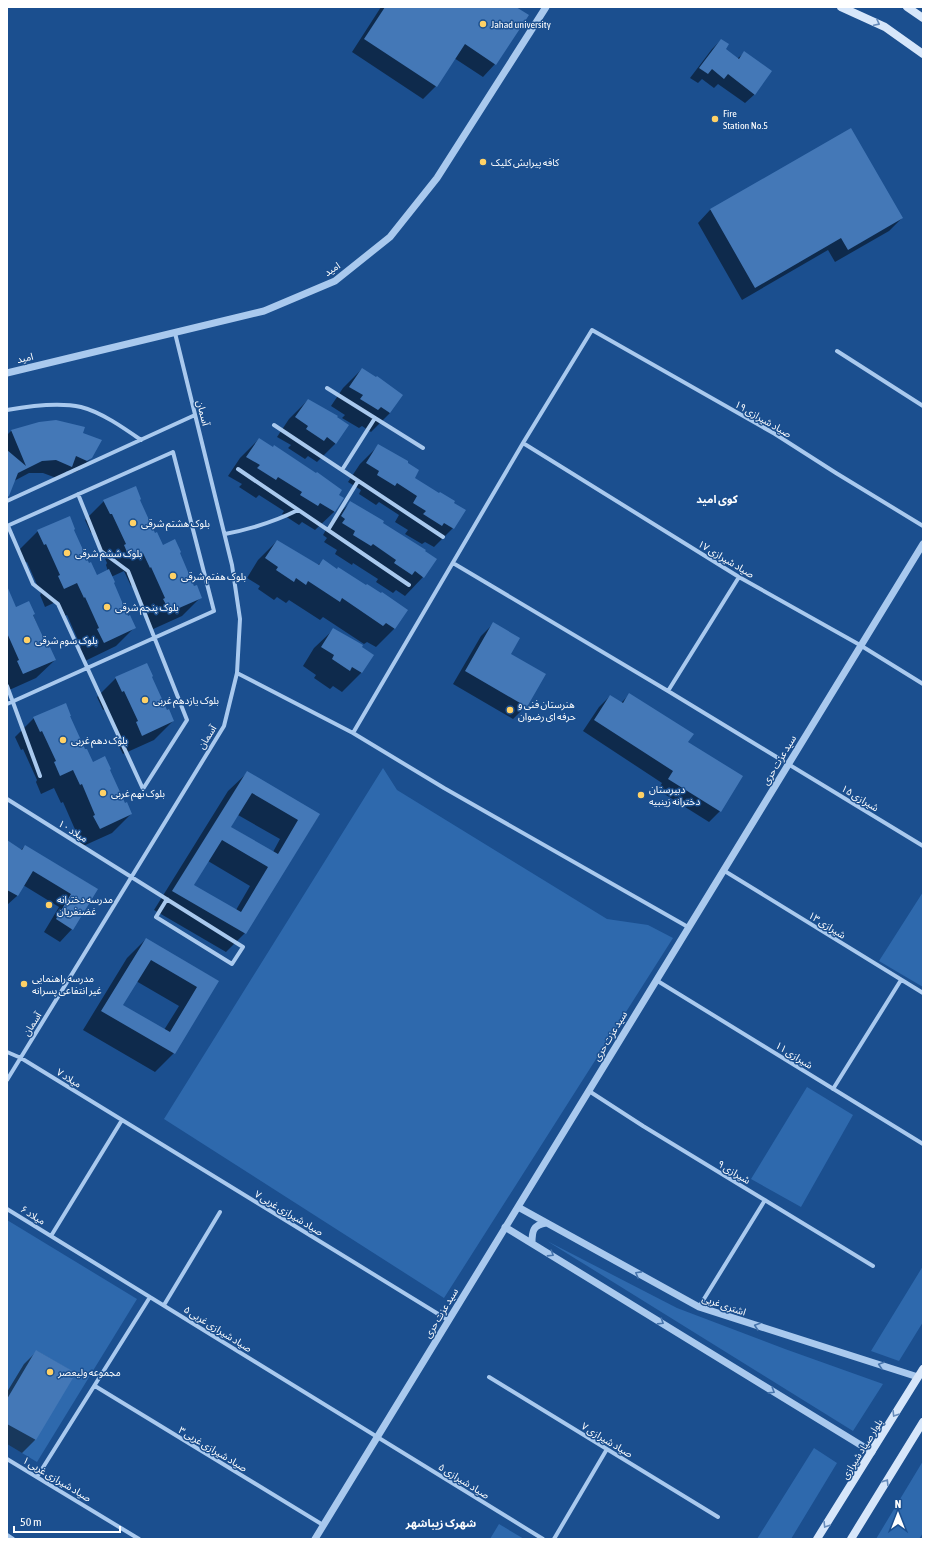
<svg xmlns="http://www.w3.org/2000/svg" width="930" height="1546" font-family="'Asap Condensed','Noto Sans Arabic',sans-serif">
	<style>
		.green { fill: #2e69ad }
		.shadow { fill: #0007; fill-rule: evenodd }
		.building { fill: #4478b7; fill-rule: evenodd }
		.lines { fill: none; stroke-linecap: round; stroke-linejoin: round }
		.minor { stroke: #a9c9ee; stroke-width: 4 }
		.tertiary { stroke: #a9c9ee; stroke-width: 7 }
		.secondary { stroke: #d6e6fa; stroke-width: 8 }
		.oneway { stroke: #668bba }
		.oneway2 { stroke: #4674ac }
		.poi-dot { fill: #ffd166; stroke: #1b4f8f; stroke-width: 1.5 }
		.labels { text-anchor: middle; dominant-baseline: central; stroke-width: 3; stroke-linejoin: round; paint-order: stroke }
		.poi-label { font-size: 10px; fill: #fff; stroke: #1b4f8f; text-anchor: start }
		.street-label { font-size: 10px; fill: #fff; stroke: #1b4f8f }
		.neighbourhood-label { font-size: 11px; font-weight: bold; fill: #fff; stroke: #1b4f8f }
	</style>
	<rect width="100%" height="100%" fill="#1b4f8f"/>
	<path class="green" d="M383,768L397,790L607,919L648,925L673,938L444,1298L164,1119Z
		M923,892V987L879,961Z
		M807,1087L853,1115L801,1207L751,1179Z
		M7,1220L137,1299L37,1462L7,1444Z
		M547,1241L677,1308L785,1349L883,1384L853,1431Z
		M923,1266V1322L899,1361L871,1351Z
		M814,1448L837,1463L791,1539H757Z
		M923,1461V1533L919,1539H876Z
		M499,1524L524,1539H490Z"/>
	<path class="shadow" d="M381,7H514L495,64L483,77L454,58L436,86L423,99L352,52Z
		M721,40L724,49L737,59L745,52L755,94L745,103L718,84L714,88L702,79L698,83L690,78L712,49Z
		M851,130L902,218L889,231L835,262L828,250L742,300L698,223L710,210Z
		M362,369L390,413L371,432L362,426L359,428L342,418L345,415L331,406L343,388Z
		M308,400L336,443L317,462L308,456L305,459L288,448L291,445L277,437L289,419Z
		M40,423L81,434L92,457L78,471L73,473L67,471L59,479L43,473H29L14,481L7,492V435L11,431Z
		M259,439L342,498L334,512L315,530L302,522L299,525L282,514L284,511L259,495L256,498L239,487L242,484L228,476L240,458Z
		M379,445L413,478L464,510L453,528L434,547L425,542L422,544L405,534L408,530L395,522L399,515L379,502L376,505L359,494L361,490L348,482L360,464Z
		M139,500L154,534L162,546L179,553L194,587L201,597L182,616L151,630L132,585L131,586L124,571L111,577L113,584L128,618L135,627L116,646L85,661L79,649L81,647L67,615L65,616L58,601L45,607L40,595L41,594L27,562L25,563L19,550L38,531L73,530L88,564L96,576L108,571L106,565L107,563L93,532L91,533L85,520L104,501Z
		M350,503L382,523L423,577L405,596L396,590L393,593L376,582L378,579L353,563L352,565L335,554L337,550L324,542L327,538L323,535L331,521Z
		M277,541L318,565L323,561L395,628L376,647L367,642L364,644L323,617L320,620L289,600L286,603L277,597L274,600L258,589L260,586L247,578L258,560Z
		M7,594L16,608L33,615L48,650L55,660L36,678L7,691Z
		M494,623L510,654L526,706L513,719L453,684L481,636Z
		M333,630L373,655L361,673L342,692L333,686L330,689L314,678L316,675L303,666L314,648Z
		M151,677L166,711L173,721L154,740L123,754L117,742L119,740L105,709L103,710L97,697L116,678Z
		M629,695L687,742L720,811L709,822L658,790L662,783L583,731L599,707L610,696L621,703Z
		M69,717L84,751L92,763L109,770L124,804L131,814L112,833L81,847L75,835L77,834L63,802L61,803L54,788L41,794L36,782L37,780L23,749L21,750L15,737L34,718Z
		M247,773L319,815L245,933L226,952L154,910L228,791ZM238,815L280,839L273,852L230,827ZM208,861L250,886L236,910L193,886Z
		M7,841L21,850L25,846L97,889L72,929L60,942L44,932L59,907L23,885L17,896L7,905Z
		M146,939L218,981L174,1053L155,1072L83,1030L127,958ZM136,981L179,1006L164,1030L122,1005Z
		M37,1351L75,1373L35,1440L22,1453L7,1444V1392L24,1364Z"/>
	<path class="building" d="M385,7H516L529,15L496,65L465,44L437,87L364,39Z
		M721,39L729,44L726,49L739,59L744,51L772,71L755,95L728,74L724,79L712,69L708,74L699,68Z
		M851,128L903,218L848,250L841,238L755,288L710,209Z
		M362,368L376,377L377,376L403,395L390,413L381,407L378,410L360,399L363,395L349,387Z
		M308,399L338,416L337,417L349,425L336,444L327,437L324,441L306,429L308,426L295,417Z
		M56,420L85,427L83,433L102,440L92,458L87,461L76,456L72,467L56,460L42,461L18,473L9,496L7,497V450L26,466L11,430L39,422Z
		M259,438L273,447L274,445L316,473L317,472L342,490L339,495L344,498L335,512L320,503L318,506L300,495L302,492L278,477L276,480L257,468L260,465L246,457Z
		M378,444L408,461V463L419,470L415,478L439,493L440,492L455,501L454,503L466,510L454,529L444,523L442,526L423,514L426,511L413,503L417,496L397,483L395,486L377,475L379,471L366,463Z
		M136,486L141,499L140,500L155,533L157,532L163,545L175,539L181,552L180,553L194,586L197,585L202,598L170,612L163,599L165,598L151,567L150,568L143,553L130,559L124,545L126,544L112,514H110L103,500Z
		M350,501L384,521L383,523L426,550L425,551L437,559L424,578L415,571L412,575L394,563L396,560L373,544L371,546L353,535L355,531L342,523L345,519L341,516Z
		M70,516L75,529L74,530L89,563L91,562L97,575L109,569L115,582L114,583L128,616L130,615L136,628L104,643L97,629L99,628L85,597L84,598L77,583L64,589L58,576L60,575L46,544L44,545L37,530Z
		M277,540L319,565L323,559L337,569L338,567L366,585L367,584L381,593L382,592L408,610L395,629L386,623L383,626L342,598L340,602L308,581L306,585L296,578L294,582L276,570L278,567L265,558Z
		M7,586L16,607L29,601L35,614L33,615L48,648L50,647L56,660L23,674L17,661L19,660L7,633Z
		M493,622L520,638L511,654L546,674L527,707L465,671Z
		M333,628L363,645L362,647L374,655L362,673L352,667L350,671L332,659L334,655L321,647Z
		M147,663L153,676L152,677L167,710L169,709L174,721L142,736L136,722L138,721L124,691L122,692L115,677Z
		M629,693L694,734L688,742L743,776L721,812L668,779L673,771L594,720L610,695L623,703Z
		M66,703L71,716H70L85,749H87L93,762L105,756L111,769L110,770L125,803L127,802L132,814L100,829L93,816L95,815L82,784L80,785L73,770L60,776L54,762L56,761L42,731L40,732L33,717Z
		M247,771L320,814L246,934L172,891ZM252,793L298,820L278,854L231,827ZM222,840L268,867L241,912L194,885Z
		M7,840L22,850L25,845L98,889L73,930L56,919L71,894L33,871L18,896L7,890Z
		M146,938L219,981L175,1054L101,1011ZM151,960L197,987L170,1032L123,1005Z
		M36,1350L76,1373L36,1440L7,1424V1399Z"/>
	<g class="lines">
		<path class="minor" d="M837,351L923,406
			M327,388L423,448
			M7,410C29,406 59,402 81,407C101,412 124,428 141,440
			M274,425L443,537
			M523,443L739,577L860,645L923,684
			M238,469L409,585
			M342,470L375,418
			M7,501L195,415
			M8,526L33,584L58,604L143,789L187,720L128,571L101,551L78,494
			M328,530L358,481
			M225,534C251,529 274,522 298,510
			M453,563L668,691L923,846
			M237,673L353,733L444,788L688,927
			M7,686L40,776
			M668,691L739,577
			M7,704L214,611L173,452L7,526
			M353,733L523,443L592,330L775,434L836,473L923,526
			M7,799L243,947L232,964L156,917L167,899
			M723,870L923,993
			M656,980L923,1144
			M7,1052L21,1058L448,1320
			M7,1080L224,726L237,673L240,619L232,565L175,333
			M833,1089L901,980
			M589,1091L643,1126L873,1266
			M7,1209L543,1539
			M51,1236L122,1120
			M164,1305L220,1212
			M699,1307L765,1200
			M489,1377L718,1517
			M95,1386L323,1525
			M7,1459L139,1539
			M37,1477L150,1297
			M7,1535L13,1539
			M554,1539L607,1449"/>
		<path class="tertiary" d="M7,373L264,311L335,281L390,237L437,178L546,7
			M518,1207L699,1307L918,1377
			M505,1227L872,1452
			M532,1243C532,1231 533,1225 546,1223
			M315,1539L923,544"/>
		<path class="secondary" d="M841,7L885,27L923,54
			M907,7L923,18
			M817,1539L923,1369
			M851,1539L923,1422"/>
	</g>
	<defs><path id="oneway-chevron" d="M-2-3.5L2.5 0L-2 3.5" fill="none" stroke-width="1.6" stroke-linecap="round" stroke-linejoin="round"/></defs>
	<g class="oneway">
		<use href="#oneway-chevron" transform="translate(877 23) rotate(27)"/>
		<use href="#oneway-chevron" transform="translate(895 1414) rotate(122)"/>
		<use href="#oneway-chevron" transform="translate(886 1482) rotate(-58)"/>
		<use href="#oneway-chevron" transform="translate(826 1525) rotate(122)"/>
	</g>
	<g class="oneway2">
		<use href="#oneway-chevron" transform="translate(551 1254) rotate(32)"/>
		<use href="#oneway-chevron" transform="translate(638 1274) rotate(-151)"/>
		<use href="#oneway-chevron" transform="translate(661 1322) rotate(32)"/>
		<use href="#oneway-chevron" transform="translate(757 1326) rotate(-162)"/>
		<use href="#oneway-chevron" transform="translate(881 1365) rotate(-162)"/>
		<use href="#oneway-chevron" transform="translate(772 1391) rotate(32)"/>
	</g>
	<g class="poi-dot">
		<circle cx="483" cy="24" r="4"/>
		<circle cx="715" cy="119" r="4"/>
		<circle cx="483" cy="162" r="4"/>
		<circle cx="133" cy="523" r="4"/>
		<circle cx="67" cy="553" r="4"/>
		<circle cx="173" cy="576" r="4"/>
		<circle cx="107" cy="607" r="4"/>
		<circle cx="27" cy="640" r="4"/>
		<circle cx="145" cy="700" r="4"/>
		<circle cx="510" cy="710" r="4"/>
		<circle cx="63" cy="740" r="4"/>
		<circle cx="103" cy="793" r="4"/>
		<circle cx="641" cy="795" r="4"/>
		<circle cx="49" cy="905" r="4"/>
		<circle cx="24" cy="984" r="4"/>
		<circle cx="50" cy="1372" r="4"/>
	</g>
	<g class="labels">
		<g class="poi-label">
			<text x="491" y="24">Jahad university</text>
			<text x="723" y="113">Fire<tspan x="723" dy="12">Station No.5</tspan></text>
			<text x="491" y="162">کافه پیرایش کلیک</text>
			<text x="141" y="523">بلوک هشتم شرقی</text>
			<text x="75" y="553">بلوک ششم شرقی</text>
			<text x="181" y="576">بلوک هفتم شرقی</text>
			<text x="115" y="607">بلوک پنجم شرقی</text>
			<text x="35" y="640">بلوک سوم شرقی</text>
			<text x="153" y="700">بلوک یازدهم غربی</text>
			<text x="518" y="704">هنرستان فنی و<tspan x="518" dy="12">حرفه ای رضوان</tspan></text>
			<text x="71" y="740">بلوک دهم غربی</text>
			<text x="649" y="789">دبیرستان<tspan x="649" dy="12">دخترانه زینبیه</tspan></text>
			<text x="111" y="793">بلوک نهم غربی</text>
			<text x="57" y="899">مدرسه دخترانه<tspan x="57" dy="12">غضنفریان</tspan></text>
			<text x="32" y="978">مدرسه راهنمایی<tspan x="32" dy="12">غیر انتفاعی پسرانه</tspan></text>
			<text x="58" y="1372">مجموعه ولیعصر</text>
		</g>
		<g class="street-label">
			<text transform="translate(332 269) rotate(-33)">امید</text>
			<text transform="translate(25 358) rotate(-13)">امید</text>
			<text transform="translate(203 413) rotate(76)">آسمان</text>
			<text transform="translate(763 419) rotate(30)">صیاد شیرازی ۱۹</text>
			<text transform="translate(726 559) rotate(31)">صیاد شیرازی ۱۷</text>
			<text transform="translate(207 737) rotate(-58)">آسمان</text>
			<text transform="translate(779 760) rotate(-59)">سید عزت حری</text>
			<text transform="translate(860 798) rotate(31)">شیرازی ۱۵</text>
			<text transform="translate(73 831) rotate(32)">میلاد ۱۰</text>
			<text transform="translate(827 925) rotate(32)">شیرازی ۱۳</text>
			<text transform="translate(32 1024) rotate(-58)">آسمان</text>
			<text transform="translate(610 1036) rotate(-59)">سید عزت حری</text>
			<text transform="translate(794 1055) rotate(32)">شیرازی ۱۱</text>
			<text transform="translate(69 1078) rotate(31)">میلاد ۷</text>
			<text transform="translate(734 1172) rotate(31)">شیرازی ۹</text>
			<text transform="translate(289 1213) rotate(31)">صیاد شیرازی غربی ۷</text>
			<text transform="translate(33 1215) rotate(31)">میلاد ۶</text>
			<text transform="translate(724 1305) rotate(19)">اشتری غربی</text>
			<text transform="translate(441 1313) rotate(-59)">سید عزت حری</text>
			<text transform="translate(218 1329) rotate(32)">صیاد شیرازی غربی ۵</text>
			<text transform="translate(607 1440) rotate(31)">صیاد شیرازی ۷</text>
			<text transform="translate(213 1449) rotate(31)">صیاد شیرازی غربی ۳</text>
			<text transform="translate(862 1449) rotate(-58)">بلوار صیاد شیرازی</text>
			<text transform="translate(57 1479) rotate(31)">صیاد شیرازی غربی ۱</text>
			<text transform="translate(464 1481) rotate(32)">صیاد شیرازی ۵</text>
		</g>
		<g class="neighbourhood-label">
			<text x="717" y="499">کوی امید</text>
			<text x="441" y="1523">شهرک زیباشهر</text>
		</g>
	</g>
	<rect width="930" height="1546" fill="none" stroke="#ffffff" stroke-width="16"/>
	<g transform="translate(898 1514)" stroke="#1b4f8f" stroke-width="3" paint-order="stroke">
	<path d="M0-3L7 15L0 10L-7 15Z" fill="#ffffff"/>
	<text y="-6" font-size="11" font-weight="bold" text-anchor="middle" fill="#ffffff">N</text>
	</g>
	<path d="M14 1526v6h106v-6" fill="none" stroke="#ffffff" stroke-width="2"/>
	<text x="20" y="1526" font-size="12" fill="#ffffff" stroke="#1b4f8f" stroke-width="3" paint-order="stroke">50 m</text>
</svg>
